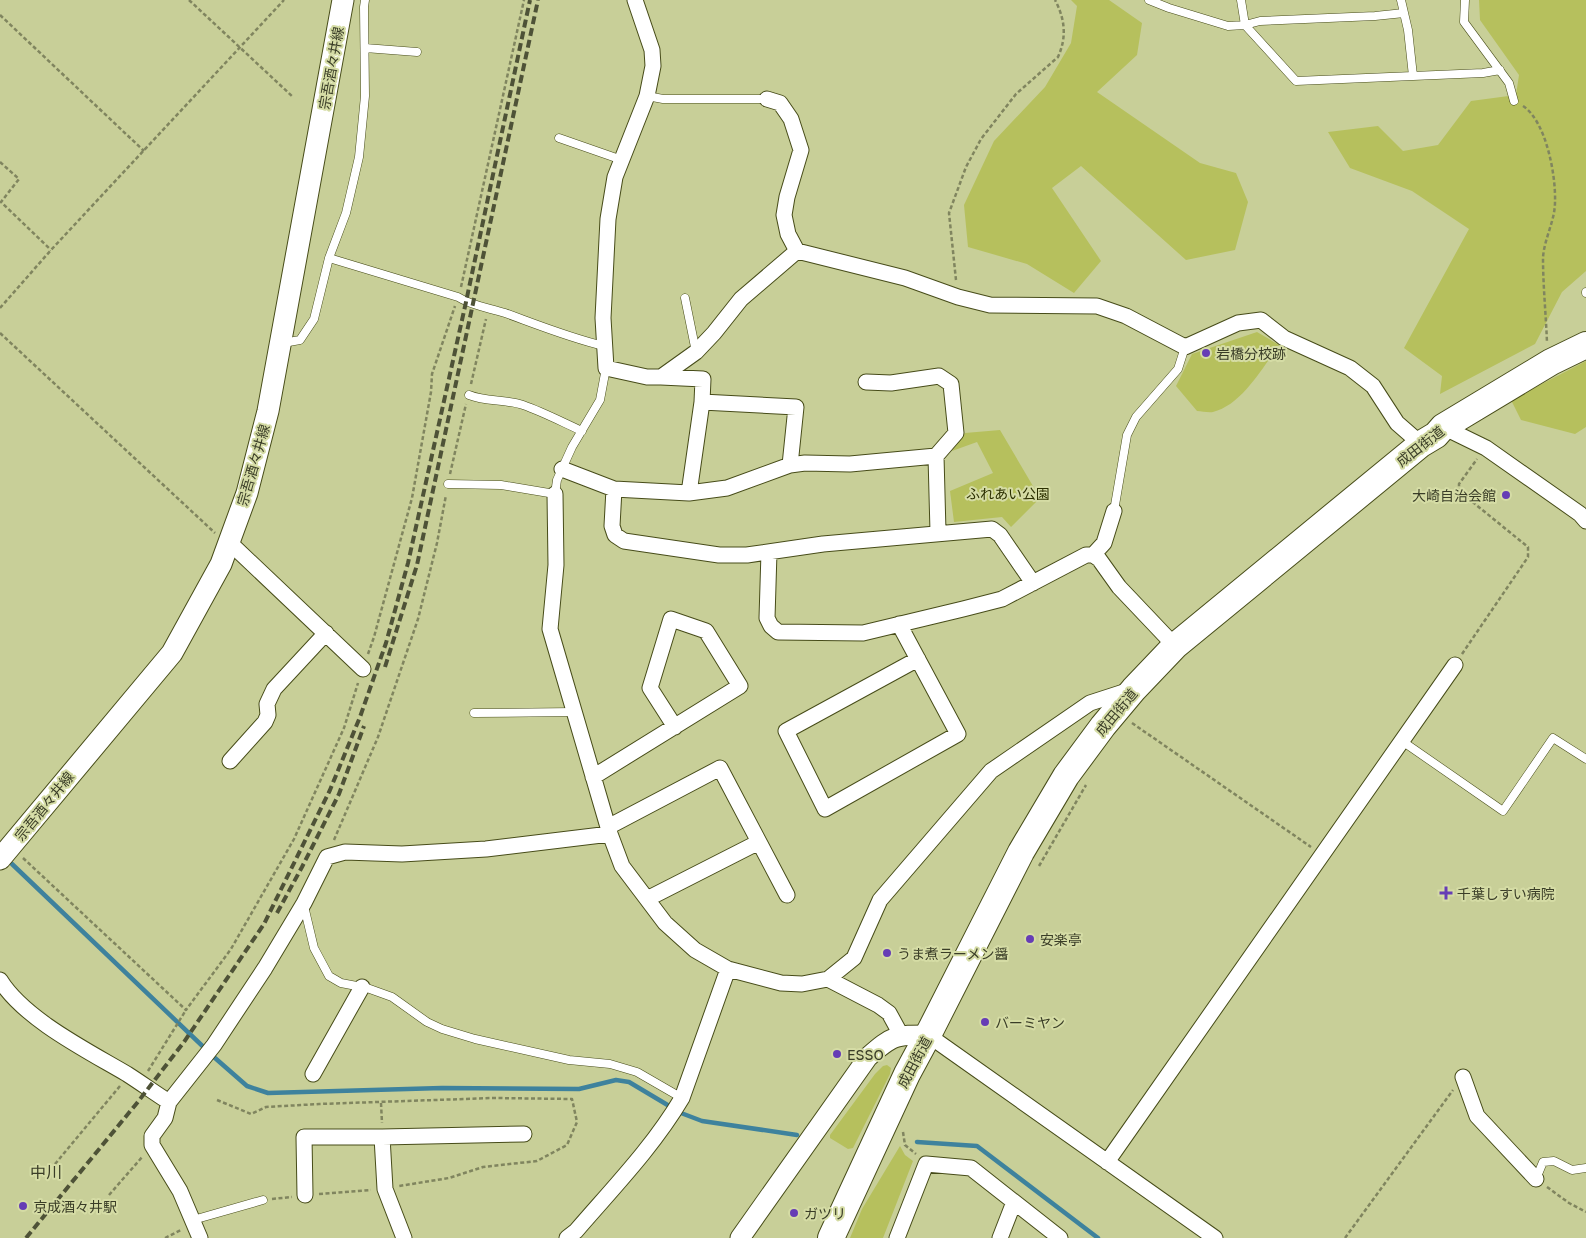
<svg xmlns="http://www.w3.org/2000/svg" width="1586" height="1238" font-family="'Golos Text','Noto Sans JP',sans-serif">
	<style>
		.green { fill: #b6c05d }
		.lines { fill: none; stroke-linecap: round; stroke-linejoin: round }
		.stream { stroke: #3e829d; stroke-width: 4.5 }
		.service-casing { stroke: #474c19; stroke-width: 9 }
		.minor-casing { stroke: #474c19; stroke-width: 17 }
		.tertiary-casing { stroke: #474c19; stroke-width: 21 }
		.secondary-casing { stroke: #474c19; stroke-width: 23 }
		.trunk-casing { stroke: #474c19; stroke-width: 28 }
		.path { stroke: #80855f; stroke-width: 2.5; stroke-dasharray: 4 2.5; stroke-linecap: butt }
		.service { stroke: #fff; stroke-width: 8 }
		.minor { stroke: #fff; stroke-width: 15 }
		.tertiary { stroke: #fff; stroke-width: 19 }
		.secondary { stroke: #fff; stroke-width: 21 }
		.trunk { stroke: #fff; stroke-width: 26 }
		.rail { stroke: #4e5237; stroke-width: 4; stroke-dasharray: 8 4; stroke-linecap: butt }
		.poi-dot { fill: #663db5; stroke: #d5dca5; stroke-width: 2 }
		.labels { text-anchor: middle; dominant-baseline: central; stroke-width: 4; stroke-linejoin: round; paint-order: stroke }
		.street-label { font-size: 14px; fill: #3a3d27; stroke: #d5dca5 }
		.poi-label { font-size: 14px; fill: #3a3d27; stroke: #d5dca5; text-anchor: start }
		.park-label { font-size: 14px; fill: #2c3000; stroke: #d5dca5 }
		.quarter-label { font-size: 16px; fill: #3a3d27; stroke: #d5dca5 }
	</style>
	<rect width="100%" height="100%" fill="#c8cf98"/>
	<path class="green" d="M1071,0H1109L1142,23L1137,55L1097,92L1200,163L1236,173L1248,202L1235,250L1186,260L1081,166L1052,188L1101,261L1074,293L1027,264L968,247L964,205L994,141L1045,87L1071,43L1077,6Z
		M1479,0H1586V271L1562,292L1535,344L1440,394L1442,376L1404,348L1469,229L1412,191L1350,168L1328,132L1378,126L1403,151L1438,145L1471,101L1516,95L1519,75L1480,20Z
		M1257,332L1279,345C1263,367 1242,405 1213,412C1208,413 1202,411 1197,411L1176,386L1192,354Z
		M1586,361V427L1575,434L1521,420L1511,400Z
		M1000,430L1040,498L1011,527L1002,517L954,522L950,491L993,473L977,442L952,451L965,433Z
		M887,1065L891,1068L890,1074L853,1148L848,1149L830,1138V1135L875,1074L883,1066Z
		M900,1146L905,1155L913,1161L883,1238H850L862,1209Z"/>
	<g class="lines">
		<path class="stream" d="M12,864L215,1058L247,1086L268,1093L442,1088L579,1089L616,1080L629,1082L681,1113L702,1121L797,1135
			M917,1142L977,1146L1098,1238"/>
		<g class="service-casing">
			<path id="service" d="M1149,0L1169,8L1228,26L1245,25L1260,21L1375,16L1404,13
				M1241,0L1245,25L1296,81L1413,76L1483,73L1500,70
				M1401,0L1408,30L1413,76
				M1465,0L1464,22L1509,83L1514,101
				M365,48L417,52
				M647,96L663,99H767
				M559,138L622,160
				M329,258L458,297C472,306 490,308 505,313C538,325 570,338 604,346
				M1586,292V293
				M685,298L696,352
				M283,343L300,340L314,319L329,258L346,213L359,157L365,96L364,7L365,0
				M469,395C486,402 505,399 523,405C543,412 562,422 582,431
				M448,484L501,485L555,494L557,480L572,447L600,400L606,368
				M1114,511L1127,435L1136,417L1178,369L1185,347
				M474,713L575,712
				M1402,741L1503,811L1553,738L1586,759
				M304,906L314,948L329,976L341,983L367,988L392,997L427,1022L442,1029L475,1039L569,1060L610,1064L637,1072L682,1098
				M1536,1179L1543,1162L1554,1161L1572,1170L1586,1168
				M193,1220L263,1200"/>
		</g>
		<g class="minor-casing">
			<path id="minor" d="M635,0L652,50L653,66L647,96L615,177L608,219L603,318L606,368L647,377H661L696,352L714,333L741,299L797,251L905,278L958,297L990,305L1097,306L1126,316L1185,347L1238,323L1261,320L1284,338L1350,368L1373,386L1397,423L1421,444
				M767,99L780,103L791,119L801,150L787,197L784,215L788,234L797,251
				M661,377L703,379L702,402L689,493
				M866,382L891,383L939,376L951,384L956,433L936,456L938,532
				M702,402L796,407L790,465
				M1443,427L1486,448L1580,514L1586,521
				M562,469L614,489L689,493L727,488L790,465L805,463L850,464L936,456
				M614,489L612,526L615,535L624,541L719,555H747L823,544L992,529L1000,535L1033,583
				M555,494L556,565L550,629L610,834L622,866L665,923L695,950L728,969L781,983L802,984L828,979L854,958L880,900L991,771L1090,703L1130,690
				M229,542L363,669
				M769,552L767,618L771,626L778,632L863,633L963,609L1002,599L1086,555H1093L1104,543L1114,511
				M1093,555L1099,559L1119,587L1175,646
				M899,624L958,734L825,809L786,731L918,659
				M230,761L265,722L268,715L267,704L274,689L326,633
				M593,777L740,686L706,631L671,619L650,688L675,727
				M608,827L720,768L787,895
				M647,899L759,842
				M828,979L878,1005L889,1013L901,1035
				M0,980C24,1019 88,1051 127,1074C141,1083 155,1093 169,1102
				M928,1035L1215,1238
				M313,1074L362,987
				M1463,1077L1477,1116L1536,1179
				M382,1137L385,1189L404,1238
				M1107,1162L1455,665
				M305,1195L304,1137H382L524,1134
				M200,1238L180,1191L152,1145V1136L165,1118L169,1102L214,1045L265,968L304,903L327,857L345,852L402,854L486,849L610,834
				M567,1238L576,1231C613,1188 653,1147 682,1098L728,969
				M897,1238L926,1164L971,1168L1060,1238
				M1000,1238L1014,1202"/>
		</g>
		<g class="tertiary-casing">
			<path id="tertiary" d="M740,1238L868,1057C893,1035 895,1035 928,1035"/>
		</g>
		<g class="secondary-casing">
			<path id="secondary" d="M0,859L172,653L221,564L247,493L268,411L343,0"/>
		</g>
		<g class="trunk-casing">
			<path id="trunk" d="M831,1238L907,1074L928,1035L1021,852L1066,776L1103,726L1134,689L1175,646L1421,444L1436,435L1443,427L1551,362L1586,345"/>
		</g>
		<path class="path" d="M189,0L293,97
			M0,15L144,151
			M1523,106C1546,121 1556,175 1555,202C1555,221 1544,239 1543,258C1543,286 1546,315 1547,343
			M0,162L19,179L1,202L51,250
			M956,280L949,213L966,167L981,139L1016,94L1058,57C1067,37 1065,19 1055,0
			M461,287L524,0
			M0,308L51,250L284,0
			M0,333L215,533
			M471,384L486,319
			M450,474L466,404
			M368,654L374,637L412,498L431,392L432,374L455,306
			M1462,654L1528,557V547L1459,491V484L1477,459
			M1132,723L1311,847
			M334,840L378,737L418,619L437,543L446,495
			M23,858L186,1010L231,949L294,839L344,728L358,683
			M1039,866L1086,785
			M148,1071L186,1010
			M217,1100L251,1114L266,1107L319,1104L493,1098L572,1099L577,1122L567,1145L537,1161L483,1167L449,1178L399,1186
			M381,1103L382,1123
			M903,1132L905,1145L916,1154
			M55,1164L120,1086
			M1547,1187L1569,1203L1586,1212
			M319,1194L371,1190
			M109,1195L143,1156
			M272,1199L292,1197
			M165,1238L181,1230
			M1345,1238L1453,1090"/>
		<use href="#service" class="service"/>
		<use href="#minor" class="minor"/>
		<use href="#tertiary" class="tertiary"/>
		<use href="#secondary" class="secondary"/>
		<use href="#trunk" class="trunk"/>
		<path class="rail" d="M385,667L417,565L538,0
			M277,913L302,867L339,794L364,726
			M26,1238L137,1103L184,1042L264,924L330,790L360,717L386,643L408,563L466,302L530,0"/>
	</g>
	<g class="poi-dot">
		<circle cx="1206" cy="353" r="5"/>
		<circle cx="1506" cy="495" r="5"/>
		<path d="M1443.5 885.5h5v5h5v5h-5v5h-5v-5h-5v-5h5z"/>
		<circle cx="1030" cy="939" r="5"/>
		<circle cx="887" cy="953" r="5"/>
		<circle cx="985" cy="1022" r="5"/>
		<circle cx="837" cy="1054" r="5"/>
		<circle cx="23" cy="1206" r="5"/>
		<circle cx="794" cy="1213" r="5"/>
	</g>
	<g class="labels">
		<g class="street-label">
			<text transform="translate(331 68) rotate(-80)">宗吾酒々井線</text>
			<text transform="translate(1420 446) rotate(-38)">成田街道</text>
			<text transform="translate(253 465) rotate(-74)">宗吾酒々井線</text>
			<text transform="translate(1116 712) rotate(-50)">成田街道</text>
			<text transform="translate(44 806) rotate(-51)">宗吾酒々井線</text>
			<text transform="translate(914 1062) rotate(-62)">成田街道</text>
		</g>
		<g class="poi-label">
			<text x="1216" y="353">岩橋分校跡</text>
			<text x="1496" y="495" text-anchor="end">大崎自治会館</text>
			<text x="1457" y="893">千葉しすい病院</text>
			<text x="1040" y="939">安楽亭</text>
			<text x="897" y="953">うま煮ラーメン醤</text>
			<text x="995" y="1022">バーミヤン</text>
			<text x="847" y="1054">ESSO</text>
			<text x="33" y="1206">京成酒々井駅</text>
			<text x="804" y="1213">ガツリ</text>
		</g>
		<g class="park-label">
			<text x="1008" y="493">ふれあい公園</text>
		</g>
		<g class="quarter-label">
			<text x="46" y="1172">中川</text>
		</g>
	</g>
</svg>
